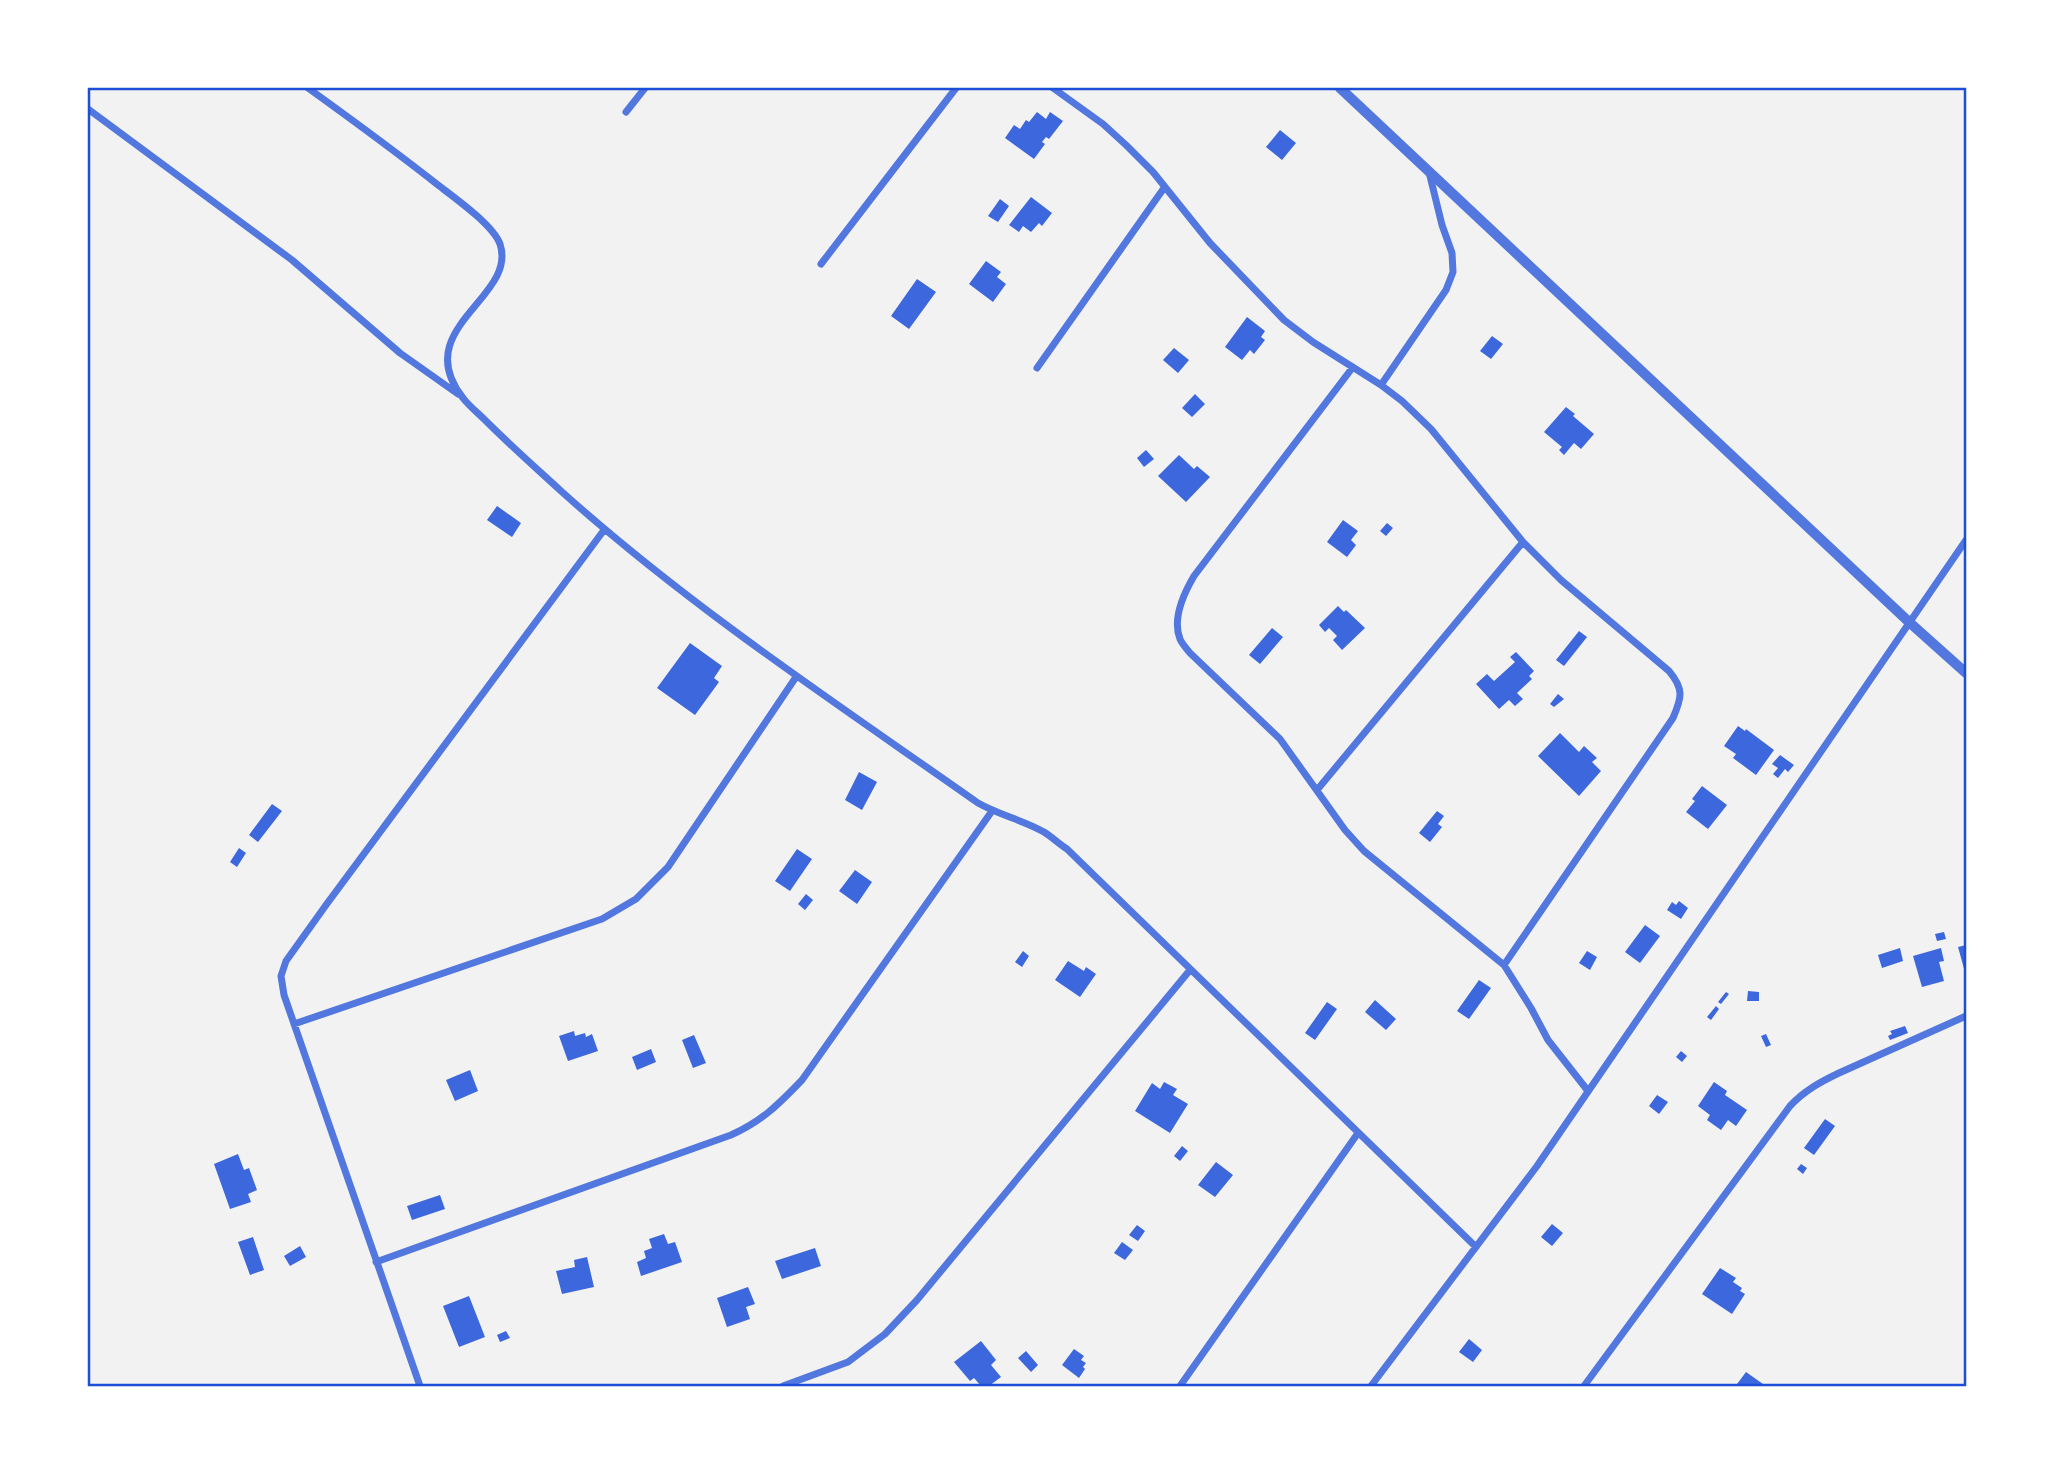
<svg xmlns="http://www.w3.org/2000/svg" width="2054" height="1474" font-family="'Public Sans',sans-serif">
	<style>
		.building { fill: #3d67dc }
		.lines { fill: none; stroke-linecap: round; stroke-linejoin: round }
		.minor { stroke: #5277de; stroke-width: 7 }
		.tertiary { stroke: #5277de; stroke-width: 10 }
		.neatline { fill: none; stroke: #1d4ed8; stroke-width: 2.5 }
	</style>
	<rect width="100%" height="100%" fill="#f2f2f2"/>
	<path class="building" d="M1037,112L1046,119L1050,112L1063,121L1049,139L1046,137L1042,142L1045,144L1034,159L1005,138L1014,125L1020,129L1026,120L1029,122Z
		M1280,130L1296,143L1282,160L1266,147Z
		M1031,197L1052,213L1042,226L1039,223L1031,232L1023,226L1019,232L1009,225Z
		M1000,199L1009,206L998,222L988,216Z
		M986,261L1001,272L997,277L1006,284L993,302L969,284Z
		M917,279L936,292L909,329L891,316Z
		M1247,317L1265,331L1261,337L1265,340L1254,354L1250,350L1242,360L1225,347Z
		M1492,336L1503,344L1491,359L1480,351Z
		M1174,348L1189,360L1178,373L1163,360Z
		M1195,394L1205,404L1192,417L1182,408Z
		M1566,407L1575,414L1573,416L1594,434L1581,449L1574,443L1564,455L1559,450L1562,447L1544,432Z
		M1146,450L1154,459L1144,467L1137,458Z
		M1179,455L1194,469L1197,466L1210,477L1186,502L1158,476Z
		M497,506L521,523L512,537L487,520Z
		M1343,520L1358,531L1351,540L1356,545L1347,557L1327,542Z
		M1387,523L1393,528L1386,536L1380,531Z
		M1338,606L1344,612L1346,610L1365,628L1342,650L1333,640L1337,636L1329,628L1325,632L1319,625Z
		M1272,628L1283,637L1260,664L1249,655Z
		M1579,631L1587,637L1564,666L1556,660Z
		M690,643L722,666L714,678L719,682L695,715L657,688Z
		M1516,652L1534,671L1529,676L1532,679L1517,693L1523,699L1515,706L1509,700L1499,709L1476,684L1487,674L1494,681L1515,662L1510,657Z
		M1558,694L1564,699L1554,707L1550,704Z
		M1738,726L1745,731L1746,729L1774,750L1756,775L1733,758L1736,754L1724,746Z
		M1560,733L1579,752L1584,746L1597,758L1592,762L1601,771L1579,796L1538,756Z
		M1780,755L1794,765L1788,772L1785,769L1778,778L1773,774L1778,768L1772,764Z
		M859,772L877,782L862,810L845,800Z
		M1702,786L1727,805L1708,829L1686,812L1695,801L1692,799Z
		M272,804L282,811L258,842L249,835Z
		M1437,811L1444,816L1438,824L1442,827L1430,842L1419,833Z
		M239,848L246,853L237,867L230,862Z
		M797,849L812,859L790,891L775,881Z
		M855,870L872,882L857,904L839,891Z
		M806,894L813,900L805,910L798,904Z
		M1679,901L1688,908L1681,919L1667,910L1672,902L1676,905Z
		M1645,925L1660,936L1640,963L1625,952Z
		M1944,932L1946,939L1937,941L1935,934Z
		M1966,945V976L1958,947Z
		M1900,948L1903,961L1882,968L1878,955Z
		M1941,948L1944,961L1939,962L1944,981L1922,987L1913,956Z
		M1023,951L1029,956L1022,967L1015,962Z
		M1587,951L1597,957L1590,970L1579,963Z
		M1068,961L1084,971L1086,967L1096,974L1080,997L1055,980Z
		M1479,980L1491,988L1469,1019L1457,1011Z
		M1748,991L1759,992V1001H1747Z
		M1726,992L1729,994L1721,1004L1718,1002Z
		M1375,1000L1396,1019L1386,1030L1365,1012Z
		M1327,1002L1337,1009L1315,1040L1305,1033Z
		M1716,1006L1719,1009L1711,1020L1707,1017Z
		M1905,1026L1908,1033L1890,1040L1888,1036L1892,1034L1890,1031Z
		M574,1031L575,1036L585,1033L586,1037L592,1034L598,1051L568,1061L559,1036Z
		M1766,1034L1771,1045L1766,1047L1761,1036Z
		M694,1035L706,1063L693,1068L682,1040Z
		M651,1049L656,1062L637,1070L632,1057Z
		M1681,1051L1687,1056L1682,1062L1676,1057Z
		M470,1070L478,1091L455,1101L446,1080Z
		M1164,1082L1177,1089L1173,1095L1188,1104L1170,1133L1135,1111L1152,1083L1160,1089Z
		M1714,1082L1727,1091L1725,1095L1747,1110L1736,1126L1728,1120L1721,1130L1707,1120L1710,1115L1698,1106Z
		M1657,1095L1668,1102L1659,1114L1649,1106Z
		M1825,1119L1835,1126L1814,1155L1804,1148Z
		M1182,1146L1188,1151L1180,1161L1174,1156Z
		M238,1154L244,1170L249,1168L257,1190L248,1194L251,1202L230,1209L214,1164Z
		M1216,1162L1233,1175L1215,1197L1198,1185Z
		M1801,1164L1807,1168L1803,1174L1797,1169Z
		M440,1195L445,1209L412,1220L407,1206Z
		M1552,1224L1563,1233L1552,1246L1541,1237Z
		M1137,1225L1145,1231L1138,1241L1129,1235Z
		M664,1234L668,1244L675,1242L682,1262L641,1276L637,1262L646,1258L644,1251L652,1248L649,1239Z
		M253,1237L264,1270L250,1275L238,1242Z
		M1122,1242L1133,1250L1125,1260L1114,1253Z
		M300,1246L306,1257L290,1266L284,1256Z
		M815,1248L821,1266L782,1279L775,1261Z
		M587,1257L594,1287L562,1294L556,1271L575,1267L574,1260Z
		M1720,1268L1736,1278L1733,1282L1742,1288L1740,1291L1745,1294L1732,1314L1702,1294Z
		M748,1287L755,1304L746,1307L750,1319L727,1327L717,1298Z
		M469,1296L485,1337L459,1347L443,1306Z
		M506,1331L510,1338L500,1342L497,1335Z
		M1469,1339L1482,1350L1473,1362L1459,1352Z
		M981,1341L996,1360L991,1365L1001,1377L989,1386H981L974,1378L970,1381L954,1362Z
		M1074,1349L1084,1356L1081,1360L1086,1363L1083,1367L1085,1369L1079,1378L1062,1365Z
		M1026,1351L1038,1365L1031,1372L1018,1358Z
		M1746,1372L1763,1384L1761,1386H1741L1737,1384Z"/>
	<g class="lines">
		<path class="minor" d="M308,88C351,119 395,151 438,185C455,198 493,225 500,244C518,298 408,328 463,398C469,406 478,413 486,421C510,445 536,468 561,491C690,607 836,703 978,803C999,815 1023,820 1044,832C1052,837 1059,844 1067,849L1476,1247
			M1053,88L1103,124L1126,145L1153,172L1210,243L1284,320L1313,342L1381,385L1402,401L1431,429L1523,542L1561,580L1669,671C1684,689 1682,697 1673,718L1504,965L1531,1008L1548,1040L1588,1091
			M88,109L292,260L400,353L458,394
			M626,112L645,88
			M821,264L956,88
			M1353,367L1194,576C1184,593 1172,619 1180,639C1182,644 1187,649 1190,653L1280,739L1345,830L1364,851L1504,965
			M1037,368L1164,188
			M1381,385L1446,290L1453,272L1452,253L1442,225L1429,172
			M1317,790L1523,542
			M294,1024L602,919L636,899L668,867L796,677
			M376,1262L731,1135C762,1121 778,1105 802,1080L992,811
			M420,1386L284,995L281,976L286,961L326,905L604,530
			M783,1386L848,1362L885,1334L917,1300L1190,970
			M1180,1386L1358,1133
			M1371,1386L1537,1166L1966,540
			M1584,1386L1790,1106C1804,1091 1820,1082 1839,1073L1966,1016"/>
		<path class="tertiary" d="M1340,88L1909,622L1966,673"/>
	</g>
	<rect width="2054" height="1474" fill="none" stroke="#ffffff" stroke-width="178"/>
	<rect x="89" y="89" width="1876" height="1296" class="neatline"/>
</svg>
